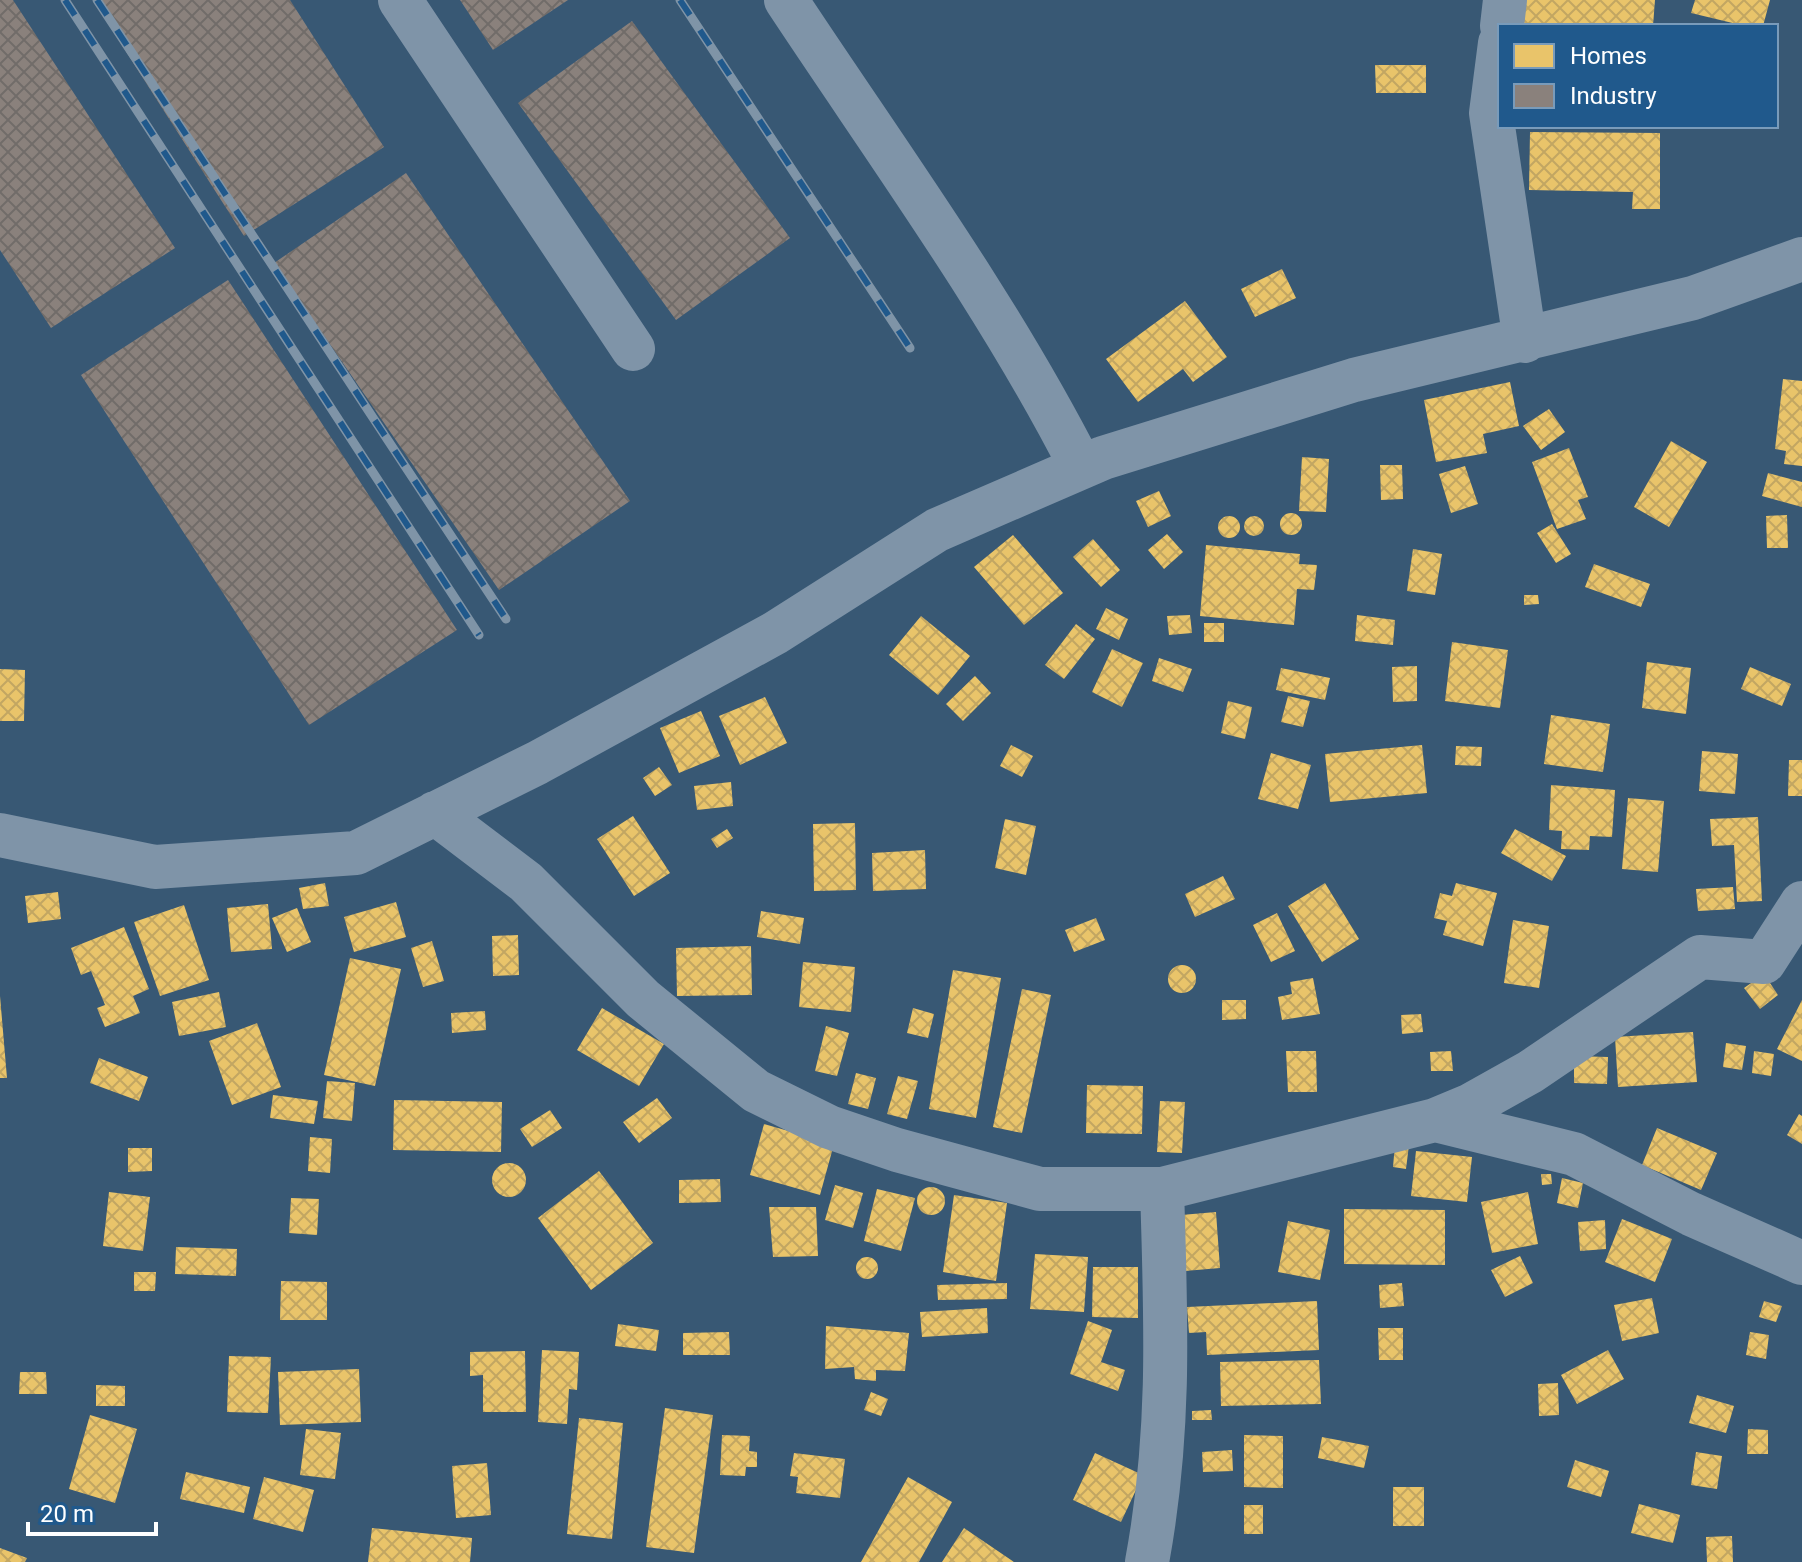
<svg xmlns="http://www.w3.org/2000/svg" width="1802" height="1562" font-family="Roboto,sans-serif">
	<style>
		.homes { fill: url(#homes-cross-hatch) }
		.industry { fill: url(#industry-cross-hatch) }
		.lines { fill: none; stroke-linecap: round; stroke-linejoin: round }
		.minor { stroke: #7f94a8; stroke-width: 44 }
		.rail-casing { stroke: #7f94a7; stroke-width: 9 }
		.rail { stroke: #20598c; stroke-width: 6; stroke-dasharray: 18; stroke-linecap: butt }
	</style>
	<defs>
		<pattern id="homes-cross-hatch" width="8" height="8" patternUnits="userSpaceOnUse" patternTransform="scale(2)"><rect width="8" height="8" fill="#e9c46a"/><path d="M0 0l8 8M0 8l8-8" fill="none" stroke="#c2a662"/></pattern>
		<pattern id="industry-cross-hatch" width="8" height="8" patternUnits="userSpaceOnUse" patternTransform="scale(2)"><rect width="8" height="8" fill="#8a817c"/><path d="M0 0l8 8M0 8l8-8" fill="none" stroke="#716c69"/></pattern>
	</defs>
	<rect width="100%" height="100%" fill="#385874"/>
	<path class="homes" d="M1506,0H1655L1653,26H1505Z
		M1695,0H1770L1763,26H1745L1691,13Z
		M1375,65H1426V93H1376Z
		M1530,132L1660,133V209H1632L1633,192L1529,190Z
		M1282,269L1296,298L1255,317L1241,289Z
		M1185,301L1227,357L1193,382L1183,369L1138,402L1106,359Z
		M1783,379L1802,381V466L1784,464L1786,451L1775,449Z
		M1510,382L1519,426L1483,434L1487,453L1436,462L1424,400Z
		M1549,409L1565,432L1541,450L1523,426Z
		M1671,441L1707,462L1669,527L1634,507Z
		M1569,448L1588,497L1578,500L1586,519L1557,529L1532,462Z
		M1302,457L1329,459L1326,512L1299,511Z
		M1380,465H1402L1403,499L1381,500Z
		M1465,466L1478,504L1451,513L1439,474Z
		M1768,473L1802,482V507L1762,496Z
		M1159,491L1171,516L1148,527L1136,501Z
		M1280 524a11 11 0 1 1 22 0a11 11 0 1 1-22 0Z
		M1787,515L1788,548H1767L1766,516Z
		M1244 526a10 10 0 1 1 20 0a10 10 0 1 1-20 0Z
		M1218 527a11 11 0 1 1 22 0a11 11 0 1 1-22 0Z
		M1552,524L1571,554L1556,563L1537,533Z
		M1167,534L1183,552L1164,569L1148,550Z
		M1013,535L1063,593L1024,625L974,567Z
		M1093,539L1120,570L1101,587L1073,557Z
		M1206,545L1300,554L1299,564L1317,565L1314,590L1297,589L1294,625L1200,616Z
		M1413,549L1442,554L1435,595L1407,591Z
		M1594,564L1650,584L1641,607L1585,587Z
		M1524,595H1538L1539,604L1524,605Z
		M1106,608L1128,619L1119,640L1096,629Z
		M1190,615L1192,633L1169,635L1167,616Z
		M1357,615L1395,620L1393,645L1355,641Z
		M921,616L970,656L938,695L889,655Z
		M1204,623H1224V642H1204Z
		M1076,624L1095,639L1064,679L1045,665Z
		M1452,642L1508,650L1500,708L1445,701Z
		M1112,649L1143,663L1122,707L1092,692Z
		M1159,658L1192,669L1183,692L1152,681Z
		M1647,662L1691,668L1686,714L1642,708Z
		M1417,666V701L1393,702L1392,667Z
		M1750,667L1791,684L1782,706L1741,689Z
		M1281,668L1330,678L1325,700L1276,690Z
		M0,669L25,670L24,721H0Z
		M975,676L991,693L963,721L946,704Z
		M1288,696L1310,701L1303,727L1281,722Z
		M765,697L787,743L740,765L719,716Z
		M1228,701L1252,707L1245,739L1221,733Z
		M701,711L720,756L679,773L660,728Z
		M1551,715L1610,724L1603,772L1544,764Z
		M1011,745L1033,756L1022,777L1000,766Z
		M1422,745L1427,793L1330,802L1325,754Z
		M1456,746L1482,747L1481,766L1455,765Z
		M1702,751L1738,754L1735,794L1699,791Z
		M1271,753L1311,765L1298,809L1258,799Z
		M1789,760H1802V796H1788Z
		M659,767L672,785L655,796L643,778Z
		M731,782L733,806L697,810L694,786Z
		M1551,785L1615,790L1612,837L1590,836L1589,850L1561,849L1562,831L1549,830Z
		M1628,798L1664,801L1658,872L1622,869Z
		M633,816L670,873L634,896L597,839Z
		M1758,817L1762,901L1737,902L1734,845L1712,846L1710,819Z
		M1005,819L1036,826L1026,875L995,868Z
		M855,823L856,890L814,891L813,824Z
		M727,829L733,838L717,848L711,839Z
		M1515,829L1566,856L1552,881L1501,853Z
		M925,850L926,889L873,891L872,853Z
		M1223,876L1235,899L1195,917L1185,894Z
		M325,883L329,906L303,909L299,888Z
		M1325,883L1359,939L1322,962L1288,906Z
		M1456,883L1497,893L1483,946L1443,935L1447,921L1434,918L1440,893L1452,896Z
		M1733,887L1735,909L1698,911L1696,889Z
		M58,892L61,919L28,923L25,896Z
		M396,902L406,937L354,952L344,917Z
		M268,904L272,949L231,952L227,908Z
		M184,905L209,980L160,996L134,922Z
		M297,908L311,942L287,952L272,918Z
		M761,911L804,918L800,944L757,937Z
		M1277,913L1295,951L1271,962L1253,925Z
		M1096,918L1105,940L1074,952L1065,930Z
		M1513,920L1549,926L1539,988L1504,983Z
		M124,927L149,989L133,996L140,1013L105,1027L97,1008L105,1005L91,971L81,975L71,948Z
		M518,935L519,975L493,976L492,936Z
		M432,941L444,981L423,987L411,948Z
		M751,946L752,995L677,996L676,948Z
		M350,958L401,969L375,1086L324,1075Z
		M803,962L855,967L851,1012L799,1007Z
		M1168 979a14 14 0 1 1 28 0a14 14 0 1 1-28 0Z
		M953,970L1001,978L976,1118L929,1109Z
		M1764,974L1778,995L1760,1009L1744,988Z
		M1313,978L1320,1014L1282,1020L1278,997L1292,994L1290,982Z
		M1022,989L1051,995L1022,1133L993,1127Z
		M219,992L226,1027L179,1036L172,1002Z
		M0,996L7,1078H0Z
		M1222,1000H1246V1019L1222,1020Z
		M1802,1000V1061L1777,1049Z
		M602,1008L664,1044L639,1086L577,1050Z
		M913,1008L934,1014L928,1038L907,1033Z
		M485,1011L486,1030L452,1033L451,1013Z
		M1421,1014L1423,1032L1402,1034L1401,1015Z
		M257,1023L281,1087L232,1105L209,1041Z
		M826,1026L849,1033L837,1076L815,1071Z
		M1693,1032L1697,1082L1618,1087L1615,1037Z
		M1726,1043L1746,1046L1742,1070L1723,1067Z
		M1286,1051H1316L1317,1092H1288Z
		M1451,1051L1453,1071H1431L1430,1052Z
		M1754,1051L1774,1054L1771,1076L1752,1073Z
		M1574,1056L1608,1057L1607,1084L1574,1083Z
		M99,1058L148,1077L139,1101L90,1083Z
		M856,1073L876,1078L868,1109L848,1104Z
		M898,1076L918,1081L907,1119L887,1114Z
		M327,1081L355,1083L352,1121L323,1118Z
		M1087,1085L1143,1086L1142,1134L1086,1133Z
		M273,1095L318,1101L314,1124L270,1118Z
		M657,1098L672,1118L639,1143L623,1122Z
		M394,1100L502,1102L501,1152L393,1150Z
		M1160,1101L1185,1102L1182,1153L1157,1152Z
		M550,1110L562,1128L532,1147L520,1129Z
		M1799,1114L1802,1116V1144L1787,1135Z
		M764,1124L834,1144L820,1195L750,1175Z
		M1657,1128L1717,1153L1701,1190L1642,1165Z
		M310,1137L332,1139L330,1173L308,1171Z
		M1395,1144L1409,1145L1406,1169L1393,1167Z
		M128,1148H152V1171L128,1172Z
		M1416,1151L1472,1157L1467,1202L1411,1196Z
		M492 1180a17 17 0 1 1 34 0a17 17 0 1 1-34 0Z
		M599,1171L653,1243L591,1290L538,1218Z
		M1541,1174H1551L1552,1184L1542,1185Z
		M1562,1178L1583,1183L1578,1208L1557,1203Z
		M720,1179L721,1202L679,1203V1180Z
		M835,1185L863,1193L853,1228L825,1220Z
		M917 1201a14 14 0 1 1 28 0a14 14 0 1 1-28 0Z
		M877,1189L915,1198L901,1251L864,1241Z
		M109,1192L150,1197L143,1251L103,1246Z
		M1528,1192L1538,1244L1492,1253L1481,1202Z
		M954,1195L1007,1203L996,1281L943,1272Z
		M291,1198L319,1199L317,1235L289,1233Z
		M769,1207H816L818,1256L773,1257Z
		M1344,1209L1445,1210V1265L1344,1264Z
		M1216,1212L1220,1268L1185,1271L1181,1215Z
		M1622,1219L1672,1239L1655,1282L1605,1262Z
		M1605,1220L1606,1249L1580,1251L1578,1222Z
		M1288,1221L1330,1230L1320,1280L1278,1272Z
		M176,1247L237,1249L236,1276L175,1274Z
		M1035,1254L1088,1257L1084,1312L1030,1309Z
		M1520,1256L1533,1283L1505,1297L1491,1270Z
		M856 1268a11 11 0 1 1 22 0a11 11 0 1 1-22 0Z
		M1093,1267H1138V1318L1092,1317Z
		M134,1272H156L155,1291H134Z
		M281,1281L327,1282V1320H280Z
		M1007,1283V1299L938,1300L937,1285Z
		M1402,1283L1404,1306L1380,1308L1379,1285Z
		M1652,1298L1659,1333L1622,1341L1614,1305Z
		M1317,1301L1319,1350L1207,1355L1206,1332L1189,1333L1187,1307Z
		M1764,1301L1782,1306L1776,1322L1759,1317Z
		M987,1308L988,1333L922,1337L920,1312Z
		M1088,1321L1112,1330L1101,1362L1125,1370L1118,1391L1070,1374Z
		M618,1324L659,1330L656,1351L615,1346Z
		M826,1326L909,1333L905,1371L876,1370V1381L855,1379L854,1367L825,1369Z
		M1378,1328H1403V1360H1379Z
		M729,1332L730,1355H683V1333Z
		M1750,1332L1769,1335L1766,1359L1746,1355Z
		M542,1350L579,1352L577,1390L569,1389L567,1424L538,1422Z
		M1608,1350L1624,1379L1577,1404L1561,1375Z
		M525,1351L526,1412H483V1375L470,1376V1352Z
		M229,1356L271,1357L268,1413L227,1412Z
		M1319,1360L1321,1404L1221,1406L1220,1362Z
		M359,1369L361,1422L280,1425L278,1372Z
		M20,1372H46L47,1394H19Z
		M1558,1383L1559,1415L1539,1416L1538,1384Z
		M96,1385L125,1386V1406H96Z
		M871,1392L888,1399L881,1416L864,1410Z
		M1697,1395L1734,1406L1726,1433L1689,1423Z
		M665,1408L713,1415L694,1553L646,1547Z
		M1211,1410L1212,1420H1192V1411Z
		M90,1415L137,1429L115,1503L69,1489Z
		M579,1418L623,1423L612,1539L567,1534Z
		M306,1429L341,1433L335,1479L300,1475Z
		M1748,1429L1768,1430V1454H1747Z
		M722,1435L750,1436L749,1451L757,1452V1467H746L745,1476L720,1475Z
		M1244,1435L1283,1436V1488L1244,1487Z
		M1322,1437L1369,1446L1364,1468L1318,1458Z
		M1232,1450L1233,1471L1203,1472L1202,1452Z
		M1696,1452L1722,1456L1717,1489L1691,1485Z
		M794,1453L845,1459L840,1498L796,1493L798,1477L790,1476Z
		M1095,1453L1143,1475L1121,1522L1073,1500Z
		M1575,1460L1609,1471L1601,1497L1567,1487Z
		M487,1463L491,1515L456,1518L452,1466Z
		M186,1472L250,1487L244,1513L180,1499Z
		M264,1477L314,1490L303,1532L253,1519Z
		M908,1477L952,1502L919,1562H861Z
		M1393,1487H1424V1526H1393Z
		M1639,1504L1680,1515L1673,1543L1631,1533Z
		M1244,1505H1263V1534H1244Z
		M372,1528L472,1538L470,1562H368Z
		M964,1528L1014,1562H942Z
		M1732,1536L1733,1562H1707L1706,1537Z
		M0,1548L27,1558L25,1562H0Z"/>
	<path class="industry" d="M0,0H13L175,248L51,328L0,250Z
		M93,0H290L384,147L244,236Z
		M460,0H568L493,50Z
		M632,21L790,238L676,320L518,103Z
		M406,173L630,501L499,590L274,263Z
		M228,280L457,630L309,725L81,375Z"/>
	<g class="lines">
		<path class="minor" d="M400,0L633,349
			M786,0C887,153 998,304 1081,467
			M1502,26L1505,0
			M1500,43L1491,113L1525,341
			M435,813L526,882L643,999L756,1091L829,1127L897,1150L1040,1189H1162L1435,1120L1471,1105L1530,1072L1700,957L1764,962L1802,903
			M0,835L155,867L356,853L537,763L775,633L937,530L1103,458L1354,380L1693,298L1802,259
			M1435,1120L1574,1154L1691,1214L1802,1263
			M1147,1562C1171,1433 1166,1319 1162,1189"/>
		<g class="rail-casing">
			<path id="rail" d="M65,0L479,635
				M97,0L506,619
				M680,0L910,348"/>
		</g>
		<use href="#rail" class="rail"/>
	</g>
	<rect x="1498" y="24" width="280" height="104" fill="#20598c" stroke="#799bba" stroke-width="2"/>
	<rect x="1514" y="44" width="40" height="24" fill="#e9c46a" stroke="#799bba" stroke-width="2"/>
	<text x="1570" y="64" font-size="24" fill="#ffffff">Homes</text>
	<rect x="1514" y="84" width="40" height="24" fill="#8a817c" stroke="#799bba" stroke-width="2"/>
	<text x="1570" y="104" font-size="24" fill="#ffffff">Industry</text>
	<path d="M28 1522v12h128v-12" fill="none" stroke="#ffffff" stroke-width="4"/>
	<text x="40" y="1522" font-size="24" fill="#ffffff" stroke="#20598c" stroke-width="6" paint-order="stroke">20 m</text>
</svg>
